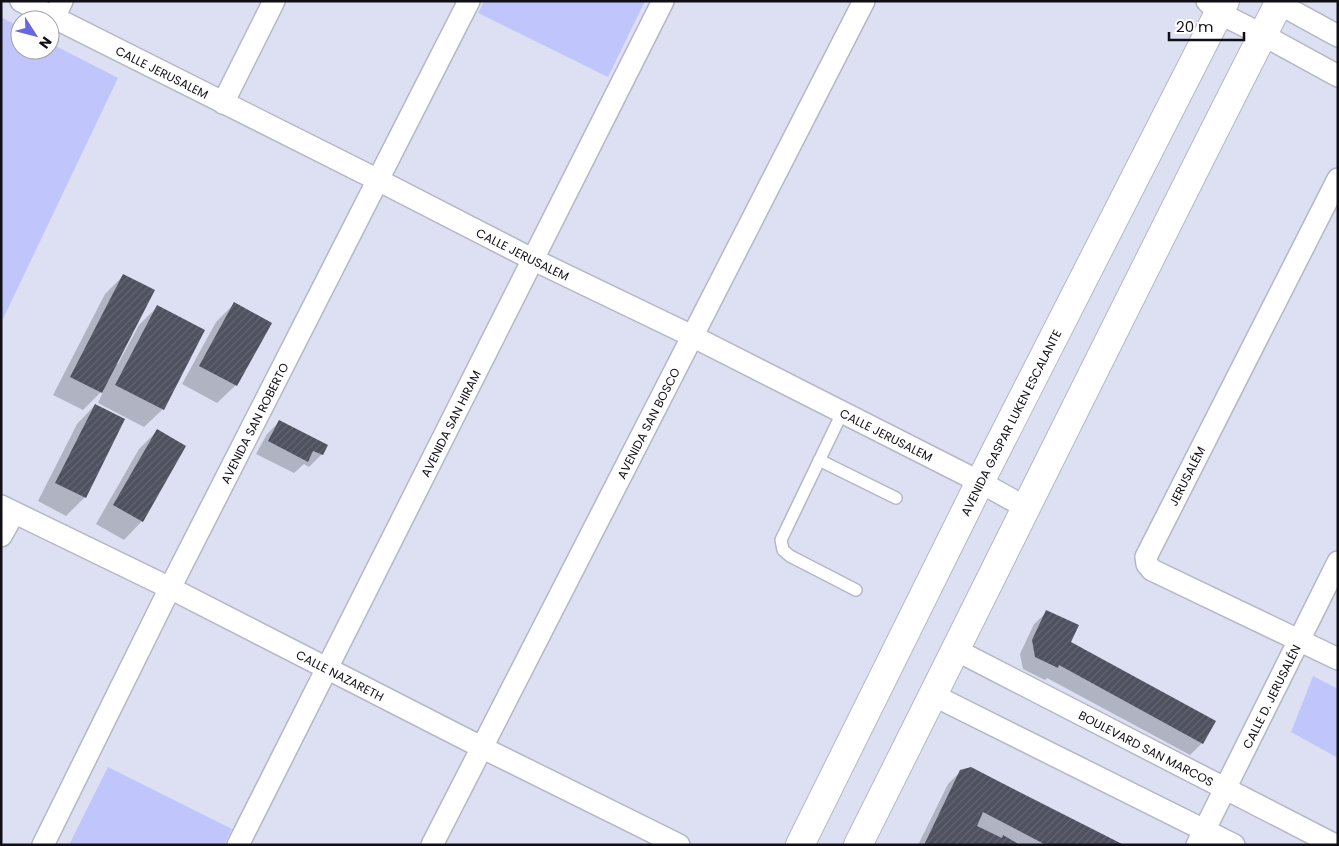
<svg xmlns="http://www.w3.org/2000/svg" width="1339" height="846" font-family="Poppins,sans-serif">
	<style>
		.park { fill: #c0c6fb }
		.shadow { fill: #0003 }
		.building { fill: url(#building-hatch) }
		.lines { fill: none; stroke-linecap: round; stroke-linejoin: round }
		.service-casing { stroke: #b4b7c8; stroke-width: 14 }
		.minor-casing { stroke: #b4b7c8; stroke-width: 24 }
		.tertiary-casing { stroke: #b4b7c8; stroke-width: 30 }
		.service { stroke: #fff; stroke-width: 11 }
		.minor { stroke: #fff; stroke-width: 21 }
		.tertiary { stroke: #fff; stroke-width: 28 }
		.labels { text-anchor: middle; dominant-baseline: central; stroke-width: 5; stroke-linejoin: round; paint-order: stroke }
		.street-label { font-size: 12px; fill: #0f0f15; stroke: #fff }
	</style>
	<defs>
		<pattern id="building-hatch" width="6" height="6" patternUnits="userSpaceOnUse" patternTransform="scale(1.25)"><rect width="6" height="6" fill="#4f5160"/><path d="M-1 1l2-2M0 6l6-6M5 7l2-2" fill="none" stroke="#646572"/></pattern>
	</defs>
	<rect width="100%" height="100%" fill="#dde0f2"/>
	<path class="park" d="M484,1H645L608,77L478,13Z
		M1,17L20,27V50H50V43L118,78L1,323Z
		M1313,676L1338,689V758L1291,732Z
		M108,767L232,829L224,845H69Z"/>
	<path class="shadow" d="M123,276L116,363L118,364L139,325L157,307L163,409L144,427L98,403L104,389L83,410L53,395L105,294Z
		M235,303L236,385L217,403L182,384L216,322Z
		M95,405L124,420L85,497L66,516L38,501L77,424Z
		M279,422L322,454L309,467L304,464L294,473L256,454L267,434Z
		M157,431L185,447L142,521L124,540L96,524L139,449Z
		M1047,612L1069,643L1202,743L1190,755L1047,678L1045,680L1023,669L1020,654L1034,624Z
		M961,771L1121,845H918L948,784Z"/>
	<path class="building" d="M123,274L155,290L102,393L70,377Z
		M234,302L272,323L237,386L199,366Z
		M157,305L205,330L164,410L115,385Z
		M95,404L125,419L86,498L55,483Z
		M279,420L328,445L323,455L313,451L308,462L268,441Z
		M157,429L186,446L143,522L113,505Z
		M1046,610L1079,625L1071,642L1216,721L1203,744L1059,665L1058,668L1035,657L1032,640Z
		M971,767L998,781L1124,845H1046L983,812L977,826L1002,838L1003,835L1020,845H924L960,770Z"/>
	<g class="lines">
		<g class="service-casing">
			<path id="service" d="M842,413L781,540L783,550L790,556L856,590
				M819,460L896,498"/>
		</g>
		<g class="minor-casing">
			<g id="minor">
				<path id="s1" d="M21,1L378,180L532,259L692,336L980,482L1025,507"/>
				<path d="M1207,1L1219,13L1263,35L1338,76"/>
				<path d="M1274,1L1338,36"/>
				<path d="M54,18L62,1"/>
				<path d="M223,103L274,1"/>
				<path d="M1338,179L1146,557L1147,564L1152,570L1338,659"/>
				<path id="s2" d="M1,506L170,588L481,747L679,845"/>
				<path d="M1,536L14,513"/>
				<path id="s3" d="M956,650L1335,845"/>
				<path d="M933,695L1234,845"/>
				<path id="s4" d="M43,845L170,588L469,1"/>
				<path id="s5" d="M238,845L663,1"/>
				<path id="s6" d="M432,845L864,1"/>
				<path id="s7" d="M1197,845L1338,562"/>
			</g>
		</g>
		<g class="tertiary-casing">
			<g id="tertiary">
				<path id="s8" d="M800,845L980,482L1225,1"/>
				<path d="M858,845C999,564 1137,281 1280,1"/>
			</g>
		</g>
		<use href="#service" class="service"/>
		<use href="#minor" class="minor"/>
		<use href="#tertiary" class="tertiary"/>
	</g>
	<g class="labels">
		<g class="street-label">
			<text stroke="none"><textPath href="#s1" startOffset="158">CALLE JERUSALEM</textPath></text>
			<text stroke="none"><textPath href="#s1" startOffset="562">CALLE JERUSALEM</textPath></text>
			<text stroke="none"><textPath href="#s4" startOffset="472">AVENIDA SAN ROBERTO</textPath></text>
			<text stroke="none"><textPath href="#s8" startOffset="472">AVENIDA GASPAR LUKEN ESCALANTE</textPath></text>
			<text stroke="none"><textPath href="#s5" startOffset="472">AVENIDA SAN HIRAM</textPath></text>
			<text stroke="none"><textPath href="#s6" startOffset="474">AVENIDA SAN BOSCO</textPath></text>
			<text stroke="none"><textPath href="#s1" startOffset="968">CALLE JERUSALEM</textPath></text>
			<text transform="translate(1187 476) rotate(-63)">JERUSALÉM</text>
			<text stroke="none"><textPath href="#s2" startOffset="379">CALLE NAZARETH</textPath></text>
			<text stroke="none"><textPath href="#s7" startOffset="166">CALLE D. JERUSALÉN</textPath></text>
			<text stroke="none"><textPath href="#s3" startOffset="214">BOULEVARD SAN MARCOS</textPath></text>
		</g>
	</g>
	<rect width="1339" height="846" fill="none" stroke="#0f0f15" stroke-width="5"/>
	<g transform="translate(35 35) rotate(126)"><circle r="24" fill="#ffffff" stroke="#9f9fa1"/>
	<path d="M0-4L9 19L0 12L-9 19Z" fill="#6867e1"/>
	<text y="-8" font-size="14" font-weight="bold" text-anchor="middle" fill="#0f0f15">N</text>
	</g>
	<path d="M1169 32v8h75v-8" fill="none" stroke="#0f0f15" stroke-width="2.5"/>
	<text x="1176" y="32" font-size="15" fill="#0f0f15" stroke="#ffffff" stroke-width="4" paint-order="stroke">20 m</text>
</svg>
